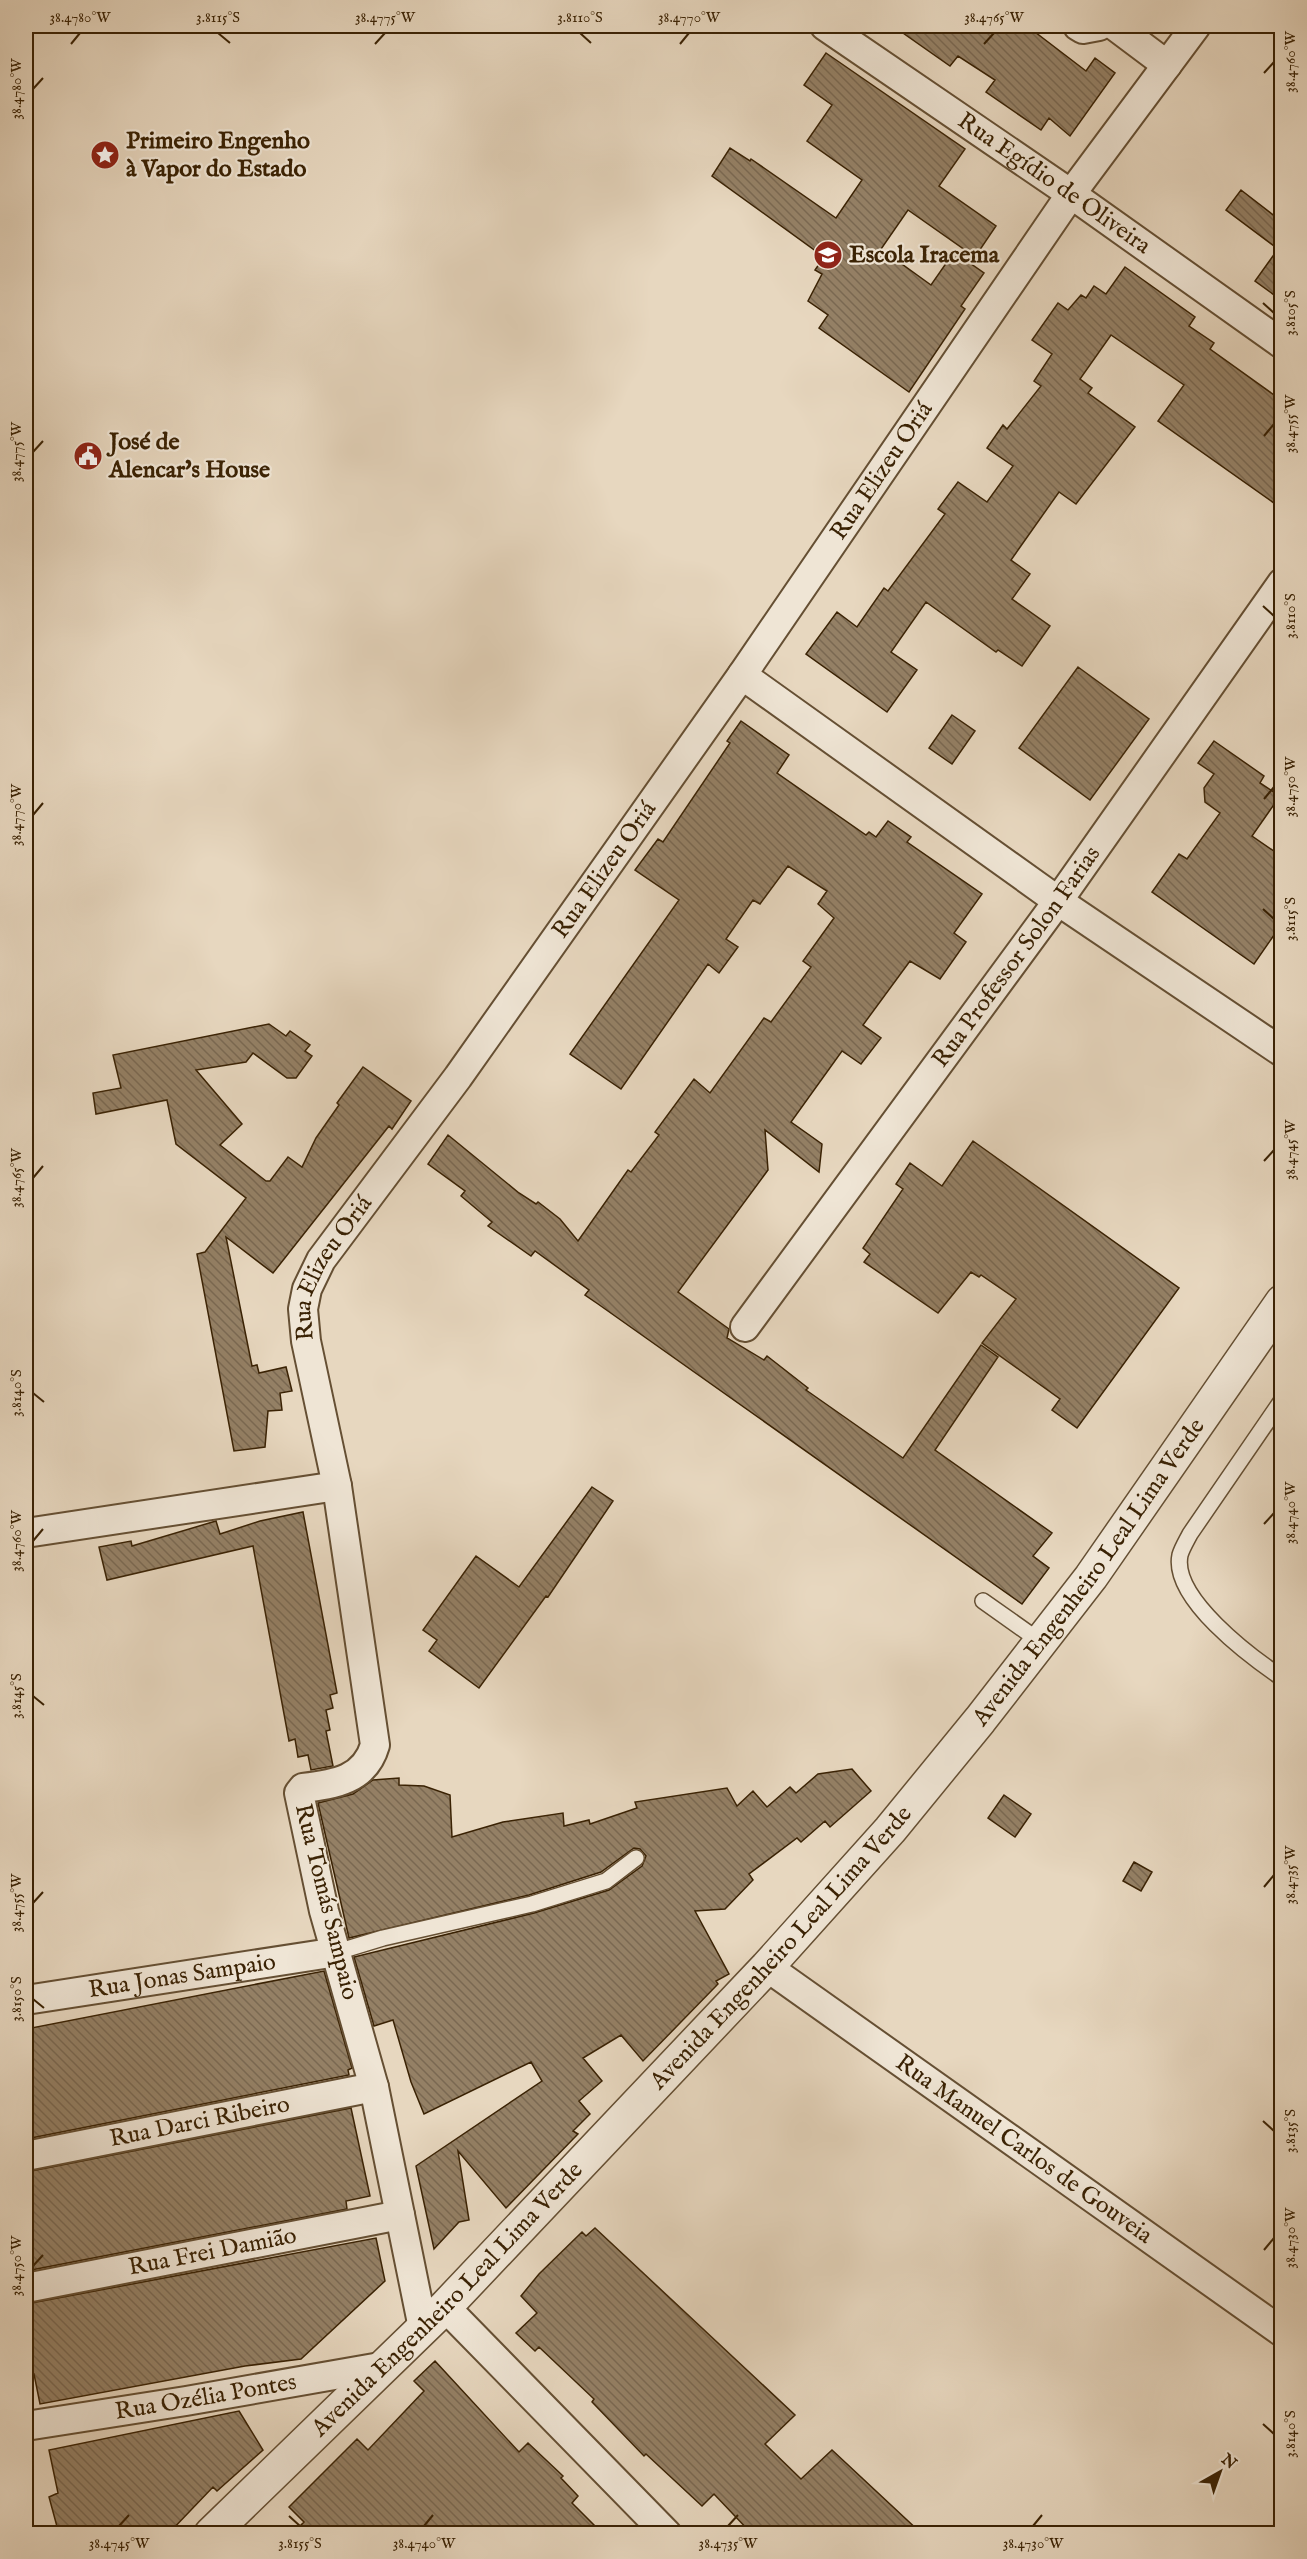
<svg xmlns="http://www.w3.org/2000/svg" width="1307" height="2559" font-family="'IM FELL English',serif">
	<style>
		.building { fill: url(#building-back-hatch); stroke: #3a2204; stroke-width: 1.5 }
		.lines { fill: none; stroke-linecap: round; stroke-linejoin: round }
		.service-casing { stroke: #654f33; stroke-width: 18 }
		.minor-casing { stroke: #654f33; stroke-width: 32 }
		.tertiary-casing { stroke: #654f33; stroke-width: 36 }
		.service { stroke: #efe5d5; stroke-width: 15 }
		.minor { stroke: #efe5d5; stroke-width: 28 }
		.tertiary { stroke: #efe5d5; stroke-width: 33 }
		.ticks { fill: none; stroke: #3a2204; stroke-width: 2 }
		.labels { text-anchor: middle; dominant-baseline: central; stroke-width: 4.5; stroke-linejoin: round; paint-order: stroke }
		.poi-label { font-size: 24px; font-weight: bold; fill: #3a2204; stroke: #efe5d5; text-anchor: start }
		.street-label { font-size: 24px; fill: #3a2204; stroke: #efe5d5 }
		.neatline { fill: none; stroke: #3a2204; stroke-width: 2 }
		.ticks-label { font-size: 15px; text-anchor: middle; fill: #3a2204 }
	</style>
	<defs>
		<pattern id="building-back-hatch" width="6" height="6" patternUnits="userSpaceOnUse" patternTransform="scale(1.5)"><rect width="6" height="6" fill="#948065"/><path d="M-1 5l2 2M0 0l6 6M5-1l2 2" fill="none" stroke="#7a6851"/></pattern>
	</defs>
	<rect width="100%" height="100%" fill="#e7d7bf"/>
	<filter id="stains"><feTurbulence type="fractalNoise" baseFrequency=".00333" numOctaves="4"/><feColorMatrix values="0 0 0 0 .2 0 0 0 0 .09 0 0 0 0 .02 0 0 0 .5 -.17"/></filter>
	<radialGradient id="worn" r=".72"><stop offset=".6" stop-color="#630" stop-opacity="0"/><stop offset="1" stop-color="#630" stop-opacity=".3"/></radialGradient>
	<path class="building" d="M893,26H1027L1086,71L1095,58L1115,73L1070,136L1049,118L1041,130L986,92L995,80L958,56L950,66Z
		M826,53L965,149L939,186L996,226L975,257L908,210L881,249L931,285L954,252L984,273L961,306L965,309L909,392L819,328L828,315L808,301L822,274L815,270L824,257L712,176L730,148L750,161L751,159L836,218L862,180L807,141L832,105L804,85Z
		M1241,190L1281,221V300L1255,281L1278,249L1226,210Z
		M1125,267L1195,317L1189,326L1214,343L1210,349L1281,400V508L1158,421L1184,385L1111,335L1080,379L1092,388L1088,393L1135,427L1076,504L1059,492L1011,560L1030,574L1012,599L1050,626L1022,666L998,650L996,652L926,602L891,652L917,670L887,712L806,654L837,612L857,627L884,588L888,591L945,514L938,509L958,482L987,502L1013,466L987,448L1003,425L1007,429L1041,386L1034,381L1052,354L1032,340L1058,303L1068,310L1081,295L1086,298L1094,286L1106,294Z
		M1078,667L1149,719L1090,800L1019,748Z
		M952,715L975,731L952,764L929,748Z
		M741,721L789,755L777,773L866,835L869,832L876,837L888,821L911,837L907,842L982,894L954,933L966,942L940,979L910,961L863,1025L881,1038L861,1064L842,1051L791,1122L822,1144L819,1172L765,1130L768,1170L678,1292L729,1329L727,1338L764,1360L767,1356L808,1388L806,1390L903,1458L981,1345L998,1357L935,1450L1052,1533L1033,1556L1049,1568L1022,1604L598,1304L585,1295L589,1290L535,1251L531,1256L488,1226L492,1222L461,1196L465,1191L428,1164L448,1135L519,1193L536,1204L538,1202L560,1219L578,1241L628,1170L631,1172L659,1135L655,1132L694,1079L710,1093L764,1018L771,1022L811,967L803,961L834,918L818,904L827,891L788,866L760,904L753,900L726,939L738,947L719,973L708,964L621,1089L570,1054L679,900L635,870L658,839L663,842L730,743L727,741Z
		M1214,741L1264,776L1260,783L1280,796L1252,836L1281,856V925L1254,964L1152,892L1179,854L1187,859L1220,813L1205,802L1204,788L1214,774L1198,763Z
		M269,1024L286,1036L290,1031L310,1045L305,1051L312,1056L296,1078H287L253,1053L246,1062L196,1070L242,1124L220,1145L266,1181H270L288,1157L302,1167L316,1138L339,1105L337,1103L363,1067L411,1101L392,1129L389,1126L273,1273L226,1237L252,1366L257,1365L259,1373L286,1367L292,1391L280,1393L282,1410L268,1411L265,1447L234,1451L197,1254L205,1252L246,1198L176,1144L167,1100L96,1114L93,1093L121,1088L113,1055Z
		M973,1141L1179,1288L1077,1428L1052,1410L1060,1399L982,1343L1016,1299L981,1275L979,1277L971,1272L938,1313L864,1262L870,1254L863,1248L903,1189L896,1184L910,1163L942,1186Z
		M592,1487L613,1501L548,1597L546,1596L479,1688L429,1651L437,1640L423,1630L476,1556L519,1587Z
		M303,1512L337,1693L330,1695L333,1708L326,1710L330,1730L326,1731L333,1766L311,1770L308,1755L298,1757L295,1739L289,1741L253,1546L107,1580L99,1547L131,1541L132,1546L216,1521L220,1534L260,1521Z
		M852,1769L871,1791L830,1827L825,1821L801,1842L797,1838L749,1874L753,1880L725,1909L695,1911L729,1974L716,1981L718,1984L643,2061L621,2035L583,2058L602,2081L579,2101L590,2114L573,2131L578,2134L506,2208L458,2151L469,2220L459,2222L434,2249L416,2166L542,2081L531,2062L424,2114L411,2082L393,2020L374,2026L354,1957L534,1913L609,1890L642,1866L646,1856L640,1849L634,1848L601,1872L529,1895L349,1938L318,1803L353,1794L373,1780L399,1778V1785L424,1786L450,1795L452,1837L503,1822L563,1813L564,1826L589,1820L590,1824L637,1808L635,1802L727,1788L737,1806L753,1791L767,1807L790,1787L796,1793L818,1774Z
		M1004,1795L1031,1814L1015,1837L988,1818Z
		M1134,1862L1152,1872L1141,1891L1123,1881Z
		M324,1971L352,2068L348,2070L349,2075L26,2139V2029Z
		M351,2108L370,2196L346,2201L347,2209L26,2271V2172Z
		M595,2228L795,2415L765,2444L801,2479L832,2450L922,2534H752L714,2494L702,2506L646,2454L644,2456L592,2402L594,2399L539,2347L535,2351L516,2333L537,2313L521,2296L539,2274L582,2232L586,2236Z
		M376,2238L385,2281L301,2359L245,2366L40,2404L34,2374L26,2375V2304Z
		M435,2361L519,2452L528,2443L563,2476L561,2478L578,2496L572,2503L603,2534H292L304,2522L289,2507L357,2439L368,2450L424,2391L414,2381Z
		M239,2411L263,2450L217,2491L213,2487L168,2534H59L49,2497L58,2493L49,2450Z"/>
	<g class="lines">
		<g class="service-casing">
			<path id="service" d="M1282,1400L1190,1534C1187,1540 1182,1548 1180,1555C1171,1598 1251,1657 1282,1678
				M983,1601L1041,1642
				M337,1952L383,1938L532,1904L606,1881L636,1858"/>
		</g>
		<g class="minor-casing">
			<g id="minor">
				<path id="s1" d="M825,26L1071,194L1282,344"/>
				<path d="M1078,26L1083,29L1099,26"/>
				<path d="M1115,26L1167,65"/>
				<path d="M742,675L1058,901L1282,1052"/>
				<path id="s2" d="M745,1327L1058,901L1282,583"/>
				<path d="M26,1533L337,1486"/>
				<path id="s3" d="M767,1967L1282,2332"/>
				<path id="s4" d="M26,2000L337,1952"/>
				<path id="s5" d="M26,2156L374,2087"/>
				<path id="s6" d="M26,2288L400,2215"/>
				<path d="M445,2307L667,2534"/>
				<path id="s7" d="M423,2328L374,2087L324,1911L299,1793L303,1788C335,1784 365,1780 375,1745L337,1486L306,1341L303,1309L307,1289L321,1260L458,1077L742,675L1071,194L1196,26"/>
				<path id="s8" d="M26,2426L186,2401L386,2366"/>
			</g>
		</g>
		<g class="tertiary-casing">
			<g id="tertiary">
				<path id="s9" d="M211,2534L445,2307L767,1967L890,1830L980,1720L1091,1577L1282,1302"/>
			</g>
		</g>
		<use href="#service" class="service"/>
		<use href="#minor" class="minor"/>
		<use href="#tertiary" class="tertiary"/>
	</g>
	<path class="ticks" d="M218,33L230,43M580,33L591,43M71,44L80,33M375,44L385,33M680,44L689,33M984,44L994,33M1264,73L1274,62M33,89L43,78M1263,303L1274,313M1264,436L1274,424M33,452L43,441M1263,606L1274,616M1264,799L1274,787M33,815L43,803M1263,909L1274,919M1264,1161L1274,1150M33,1178L43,1166M33,1393L44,1402M1264,1524L1274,1513M33,1541L43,1529M33,1696L44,1705M1264,1887L1274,1875M33,1903L43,1892M33,1999L44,2008M1263,2121L1274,2131M1264,2250L1274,2238M33,2266L43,2255M1263,2424L1274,2434M289,2516L300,2526M119,2526L129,2515M424,2526L433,2515M728,2526L738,2515M1033,2526L1042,2515"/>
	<defs>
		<g id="sight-disc" transform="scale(1.5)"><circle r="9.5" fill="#8f2418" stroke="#efe5d5"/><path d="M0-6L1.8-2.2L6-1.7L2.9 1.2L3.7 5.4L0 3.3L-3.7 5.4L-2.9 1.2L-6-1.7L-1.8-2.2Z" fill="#fff"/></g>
		<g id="school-disc" transform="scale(1.5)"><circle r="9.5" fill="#8f2418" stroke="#efe5d5"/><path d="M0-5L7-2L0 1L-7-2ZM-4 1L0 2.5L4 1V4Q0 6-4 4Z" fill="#fff"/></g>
		<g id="civic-disc" transform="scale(1.5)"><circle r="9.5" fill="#8f2418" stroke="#efe5d5"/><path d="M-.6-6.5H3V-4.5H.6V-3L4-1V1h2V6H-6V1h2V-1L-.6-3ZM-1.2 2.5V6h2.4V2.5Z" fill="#fff"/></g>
	</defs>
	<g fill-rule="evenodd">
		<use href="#sight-disc" x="105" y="155"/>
		<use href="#school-disc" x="828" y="255"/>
		<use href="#civic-disc" x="88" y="456"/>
	</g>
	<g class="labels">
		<g class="poi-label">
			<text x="126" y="141">Primeiro Engenho<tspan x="126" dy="28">à Vapor do Estado</tspan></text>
			<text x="849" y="255">Escola Iracema</text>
			<text x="109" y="442">José de<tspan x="109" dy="28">Alencar's House</tspan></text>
		</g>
		<g class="street-label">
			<text stroke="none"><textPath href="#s1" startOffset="278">Rua Egídio de Oliveira</textPath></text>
			<text stroke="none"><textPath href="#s7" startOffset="2109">Rua Elizeu Oriá</textPath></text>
			<text stroke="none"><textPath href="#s7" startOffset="1623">Rua Elizeu Oriá</textPath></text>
			<text stroke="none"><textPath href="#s2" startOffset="459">Rua Professor Solon Farias</textPath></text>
			<text stroke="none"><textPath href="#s7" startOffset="1137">Rua Elizeu Oriá</textPath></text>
			<text stroke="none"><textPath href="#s9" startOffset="1304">Avenida Engenheiro Leal Lima Verde</textPath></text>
			<text transform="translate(326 1902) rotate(76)">Rua Tomás Sampaio</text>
			<text stroke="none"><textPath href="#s9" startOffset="818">Avenida Engenheiro Leal Lima Verde</textPath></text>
			<text stroke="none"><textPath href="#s4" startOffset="158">Rua Jonas Sampaio</textPath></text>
			<text stroke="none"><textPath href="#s5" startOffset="177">Rua Darci Ribeiro</textPath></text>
			<text stroke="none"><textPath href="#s3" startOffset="315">Rua Manuel Carlos de Gouveia</textPath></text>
			<text stroke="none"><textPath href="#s6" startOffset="190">Rua Frei Damião</textPath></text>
			<text stroke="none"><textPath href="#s9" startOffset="333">Avenida Engenheiro Leal Lima Verde</textPath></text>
			<text stroke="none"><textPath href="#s8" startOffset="182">Rua Ozélia Pontes</textPath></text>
		</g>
	</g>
	<rect width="1307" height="2559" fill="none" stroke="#e7d7bf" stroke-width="66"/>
	<g transform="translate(1220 2472) rotate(40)" stroke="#efe5d5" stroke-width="4.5" paint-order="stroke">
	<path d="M0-4.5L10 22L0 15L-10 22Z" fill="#3a2204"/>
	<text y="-9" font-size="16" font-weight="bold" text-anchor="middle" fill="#3a2204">N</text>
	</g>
	<rect x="33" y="33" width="1241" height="2493" class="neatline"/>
	<g class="ticks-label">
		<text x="80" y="22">38.4780°W</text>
		<text x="218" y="22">3.8115°S</text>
		<text x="385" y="22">38.4775°W</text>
		<text x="580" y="22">3.8110°S</text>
		<text x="689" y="22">38.4770°W</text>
		<text x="994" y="22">38.4765°W</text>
		<text transform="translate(1290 62) rotate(-90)" y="5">38.4760°W</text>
		<text transform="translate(16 89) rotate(-90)" y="5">38.4780°W</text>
		<text transform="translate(1290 313) rotate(-90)" y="5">3.8105°S</text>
		<text transform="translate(1290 424) rotate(-90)" y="5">38.4755°W</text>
		<text transform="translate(16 452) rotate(-90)" y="5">38.4775°W</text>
		<text transform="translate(1290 616) rotate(-90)" y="5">3.8110°S</text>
		<text transform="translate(1290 787) rotate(-90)" y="5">38.4750°W</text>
		<text transform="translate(16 815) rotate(-90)" y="5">38.4770°W</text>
		<text transform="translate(1290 919) rotate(-90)" y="5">3.8115°S</text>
		<text transform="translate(1290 1150) rotate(-90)" y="5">38.4745°W</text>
		<text transform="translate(16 1178) rotate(-90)" y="5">38.4765°W</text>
		<text transform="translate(16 1393) rotate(-90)" y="5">3.8140°S</text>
		<text transform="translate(1290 1513) rotate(-90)" y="5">38.4740°W</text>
		<text transform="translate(16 1541) rotate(-90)" y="5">38.4760°W</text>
		<text transform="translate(16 1696) rotate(-90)" y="5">3.8145°S</text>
		<text transform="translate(1290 1875) rotate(-90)" y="5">38.4735°W</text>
		<text transform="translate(16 1903) rotate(-90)" y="5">38.4755°W</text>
		<text transform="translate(16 1999) rotate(-90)" y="5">3.8150°S</text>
		<text transform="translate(1290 2131) rotate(-90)" y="5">3.8135°S</text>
		<text transform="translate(1290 2238) rotate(-90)" y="5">38.4730°W</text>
		<text transform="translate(16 2266) rotate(-90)" y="5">38.4750°W</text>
		<text transform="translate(1290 2434) rotate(-90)" y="5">3.8140°S</text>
		<text x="119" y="2548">38.4745°W</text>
		<text x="300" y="2548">3.8155°S</text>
		<text x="424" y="2548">38.4740°W</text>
		<text x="728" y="2548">38.4735°W</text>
		<text x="1033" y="2548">38.4730°W</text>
	</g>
	<rect width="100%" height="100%" filter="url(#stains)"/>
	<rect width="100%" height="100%" fill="url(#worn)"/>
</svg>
